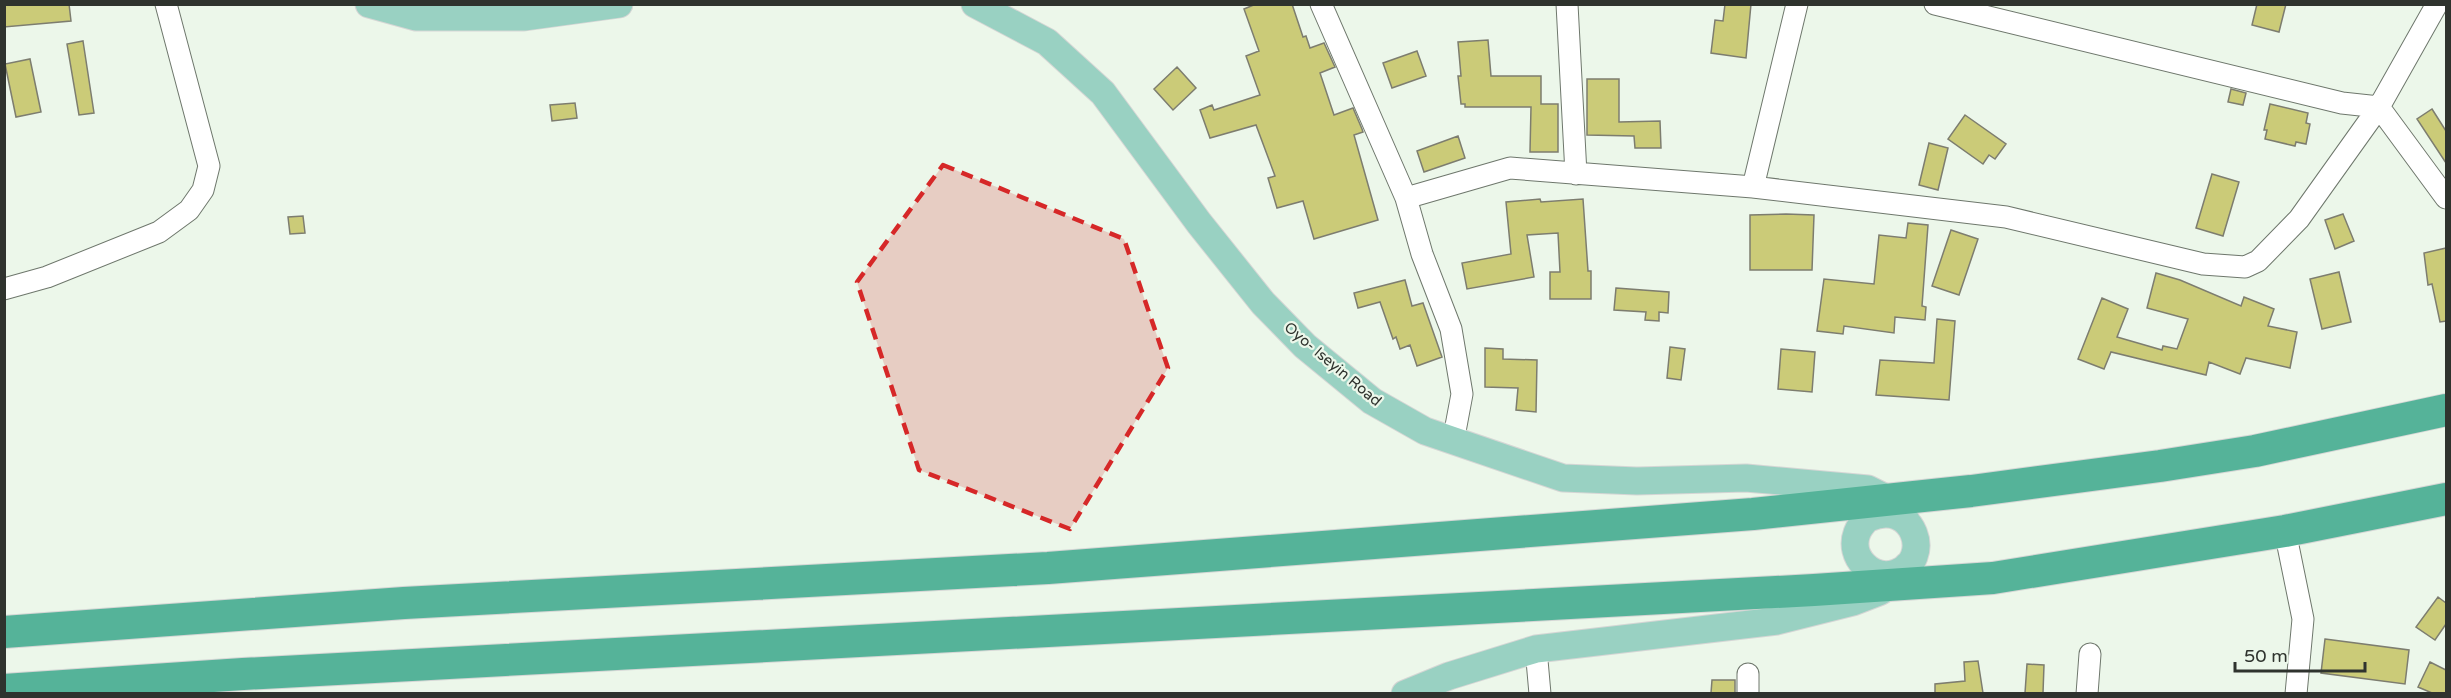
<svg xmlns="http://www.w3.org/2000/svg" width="2451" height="698" font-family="'Varela Round',sans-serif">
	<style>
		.building { fill: #cbcb78; stroke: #7d7d6f; stroke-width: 1.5 }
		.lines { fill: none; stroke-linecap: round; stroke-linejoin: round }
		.minor-casing { stroke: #6e776c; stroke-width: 23 }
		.major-casing { stroke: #d5d6d5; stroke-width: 29 }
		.highway-casing { stroke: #d5d6d5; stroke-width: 34 }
		.minor { stroke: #fff; stroke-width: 21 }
		.major { stroke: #99d1c2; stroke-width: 27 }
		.highway { stroke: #55b399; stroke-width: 32 }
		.marked { fill: #d62828; fill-opacity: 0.2; stroke: #d62828; stroke-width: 4.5; stroke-dasharray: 12 8; stroke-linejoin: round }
		.labels { text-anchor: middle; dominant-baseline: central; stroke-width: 4.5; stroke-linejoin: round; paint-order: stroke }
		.street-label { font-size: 15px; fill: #2f332e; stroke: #ecf7ea }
	</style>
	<rect width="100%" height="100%" fill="#ecf7ea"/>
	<path class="building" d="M4,4H69L71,21L4,27Z
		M1256,4H1292L1303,37L1306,36L1310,48L1324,43L1335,67L1320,73L1334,115L1353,108L1362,129L1363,132L1354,135L1378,220L1314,239L1303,201L1277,208L1268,178L1275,176L1256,125L1210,138L1200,110L1212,105L1214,110L1260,95L1246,56L1259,51L1244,9Z
		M1725,4H1751L1746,58L1711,53L1715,20L1723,21Z
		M2257,4H2286L2279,32L2252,25Z
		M1488,40L1491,76H1541V104H1558V152H1530L1531,107H1465V104H1461L1458,76H1461L1458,42Z
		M83,41L94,113L79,115L67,44Z
		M1417,51L1426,76L1392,88L1383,63Z
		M30,59L41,112L16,117L5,64Z
		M1177,67L1196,88L1173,110L1154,89Z
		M1587,79H1619V122L1660,121L1661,148H1635L1634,136L1587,135Z
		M2231,89L2246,93L2243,105L2228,102Z
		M575,103L577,118L552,121L550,105Z
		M2270,104L2308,113L2306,123L2310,124L2306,144L2296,142L2295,146L2265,139L2267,130H2264Z
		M2432,109L2446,131V163L2417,119Z
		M1965,115L2006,144L1995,159L1989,155L1983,164L1948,139Z
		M1458,136L1465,158L1424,172L1417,151Z
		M1929,143L1948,148L1938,190L1919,185Z
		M2212,174L2239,182L2223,236L2196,228Z
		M1540,199L1541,202L1583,199L1588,271H1591V299H1550V272H1560L1558,233L1527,235L1534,277L1467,289L1462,263L1511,254L1506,202Z
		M1786,214L1814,215L1812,270H1750V215Z
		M2343,214L2354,241L2335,249L2325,220Z
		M303,216L305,233L290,234L288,217Z
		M1908,223L1928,225L1922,306L1926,307L1925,320L1895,317L1894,333L1844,326L1843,334L1817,331L1824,279L1874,284L1879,235L1906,238Z
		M1951,230L1978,239L1959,295L1932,286Z
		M2446,248V321L2440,322L2432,284L2428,285L2424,253Z
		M2339,272L2351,322L2322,329L2310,279Z
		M2156,273L2180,280L2241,306L2244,297L2274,309L2268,326L2297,332L2290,368L2246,358L2240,374L2209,362L2206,375L2111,352L2104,369L2078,359L2102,298L2128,309L2117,337L2162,350L2163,346L2177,349L2188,319L2147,308Z
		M1405,280L1412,306L1423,303L1442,357L1417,366L1410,345L1400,349L1396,337L1393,339L1380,302L1358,308L1354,293Z
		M1616,288L1669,292L1668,313L1659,312V321L1645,320L1646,312L1614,310Z
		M1937,319L1955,321L1949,400L1876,395L1880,360L1934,363Z
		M1670,347L1685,349L1681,380L1667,378Z
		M1485,348L1503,349V359L1537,360L1536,412L1516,410L1518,388L1485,387Z
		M1781,349L1815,352L1812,392L1778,389Z
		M2438,597L2446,603V624L2435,640L2416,627Z
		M2325,639L2409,650L2405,684L2321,673Z
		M1978,661L1983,693H1935V684L1965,681L1964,662Z
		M2430,662L2446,670V693H2432L2418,687Z
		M2027,664L2044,665L2043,693H2025Z
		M1712,680H1735V693H1711Z"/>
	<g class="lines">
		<g class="minor-casing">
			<path id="minor" d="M1321,4L1406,198L1422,254L1451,329L1462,394L1453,442
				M1567,4L1576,174
				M1935,4L2342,103L2379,107L2446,198
				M1753,187L1797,4
				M1406,198L1510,168L1753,187L2006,217L2203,264L2245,267L2258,261L2299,219L2379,107L2437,4
				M4,289L47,277L159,232L189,210L203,190L209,166L166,4
				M2285,531L2303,619L2296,694
				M1536,649L1540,694
				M1748,694V674
				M2087,694L2090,654"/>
		</g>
		<g class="major-casing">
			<path id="major" d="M369,4L416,17H524L619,4
				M975,4L1047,42L1103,93L1199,223L1263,303L1305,346L1372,401L1425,431L1563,478L1637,481L1746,478L1868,489L1890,500L1906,520
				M1869,518C1914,498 1934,560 1896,573C1872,581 1848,557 1857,533C1862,519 1879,509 1890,500
				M1405,694L1449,676L1536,649L1777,621L1853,602L1879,592L1889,586L1907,566"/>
		</g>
		<g class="highway-casing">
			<path id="highway" d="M4,632L404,603L1048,568L1753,514L1971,491L2160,466L2255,451L2446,410
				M4,690L243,674L1814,590L1993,578L2285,531L2446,499"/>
		</g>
		<use href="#minor" class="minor"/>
		<use href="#major" class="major"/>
		<use href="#highway" class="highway"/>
	</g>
	<path class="marked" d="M943,165L1124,239L1168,368L1070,529L919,470L857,282Z"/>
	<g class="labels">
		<g class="street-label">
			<text transform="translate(1333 364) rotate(40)">Oyo- Iseyin Road</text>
		</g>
	</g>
	<rect width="2451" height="698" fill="none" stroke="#2f332e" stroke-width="12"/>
	<path d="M2235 662v9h130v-9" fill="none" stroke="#2f332e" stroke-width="3"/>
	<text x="2244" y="662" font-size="18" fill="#2f332e" stroke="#ecf7ea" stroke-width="4.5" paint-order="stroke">50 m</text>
</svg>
